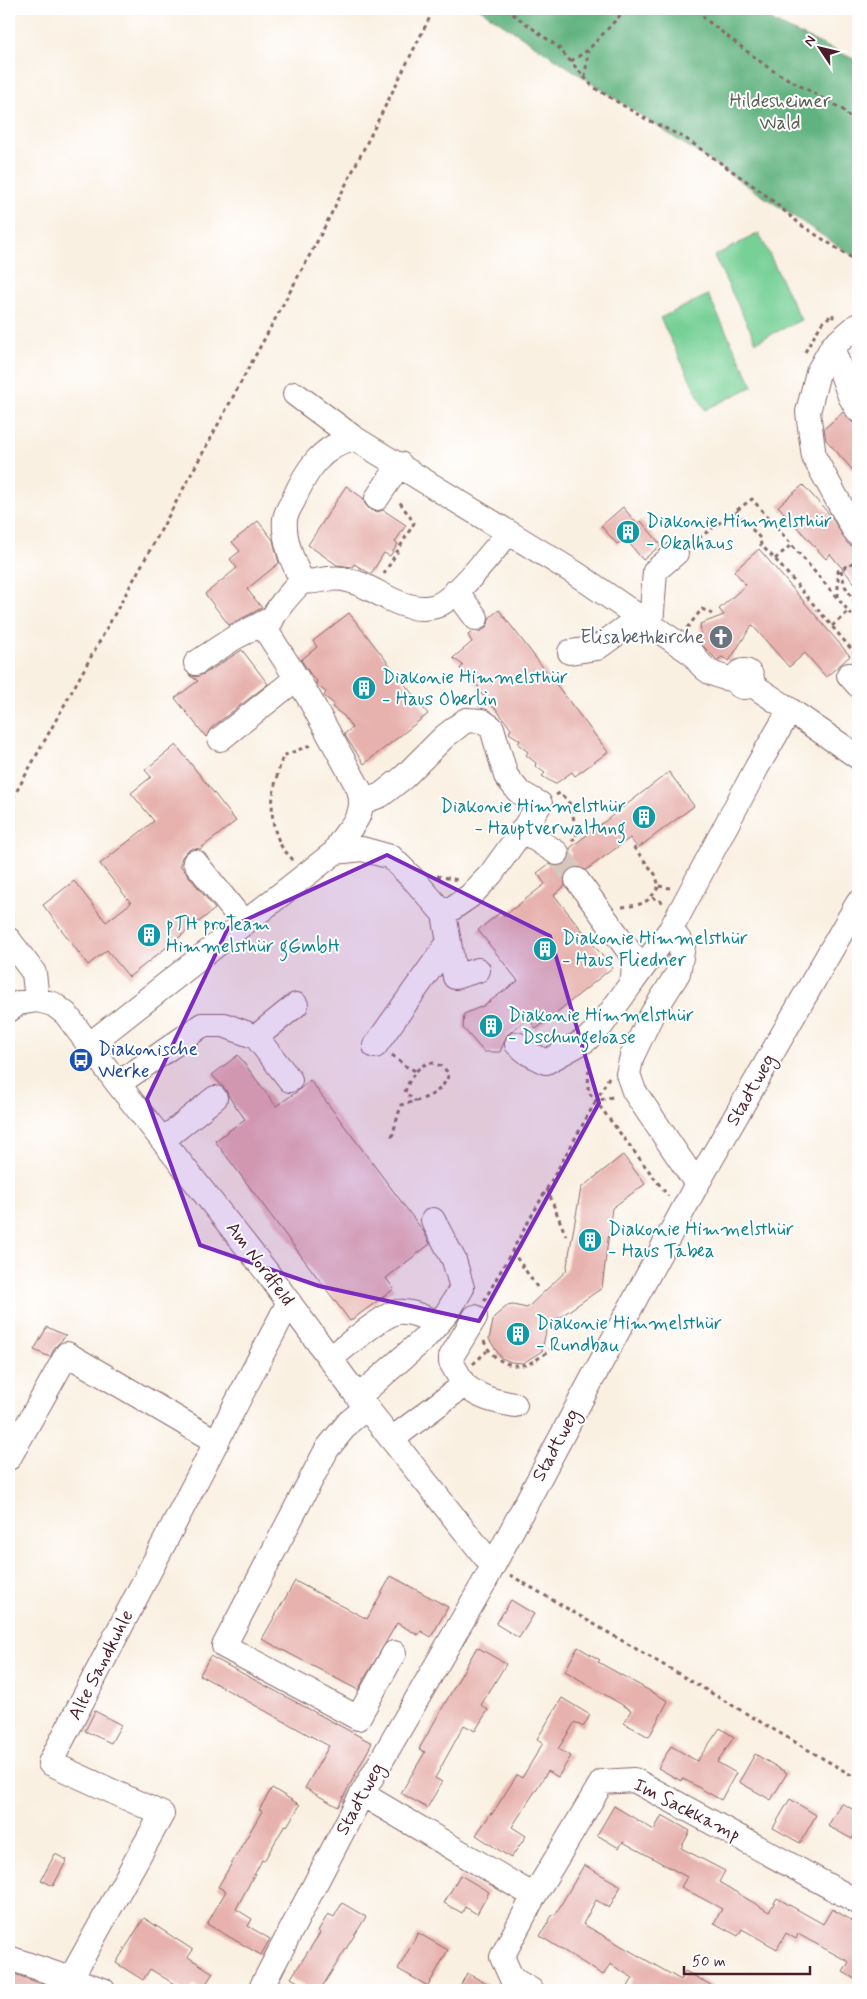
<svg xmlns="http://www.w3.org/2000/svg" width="867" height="1999" font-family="Mynerve,sans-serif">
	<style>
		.green { fill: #77d096; stroke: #607860 }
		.forest { fill: #61b27f; stroke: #566855 }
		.building { fill: #e7b2ae }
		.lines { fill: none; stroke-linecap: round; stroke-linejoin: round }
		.minor-tunnel { stroke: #d7c6bd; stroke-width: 24; stroke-dasharray: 24 12; stroke-linecap: butt }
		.minor-casing { stroke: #88686b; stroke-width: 26 }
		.path { stroke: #88686b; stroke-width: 3; stroke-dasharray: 4 4; stroke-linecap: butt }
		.minor { stroke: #fff; stroke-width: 24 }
		.marked { fill: #7b2cbf; fill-opacity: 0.2; stroke: #7b2cbf; stroke-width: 4; stroke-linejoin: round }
		.labels { text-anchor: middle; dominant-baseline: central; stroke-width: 4; stroke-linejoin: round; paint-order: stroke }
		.park-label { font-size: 19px; fill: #5a5d50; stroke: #fff }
		.culture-label { font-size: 19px; fill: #0d838f; stroke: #fff; text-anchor: start }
		.worship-label { font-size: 19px; fill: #5b616d; stroke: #fff; text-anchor: end }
		.transit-label { font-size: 19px; fill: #164399; stroke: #fff; text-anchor: start }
		.street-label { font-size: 19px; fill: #4a1f2b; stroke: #fff }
	</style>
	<rect width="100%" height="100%" fill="#fff"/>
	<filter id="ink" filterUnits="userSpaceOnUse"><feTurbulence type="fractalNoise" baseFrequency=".02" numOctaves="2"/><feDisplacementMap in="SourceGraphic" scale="10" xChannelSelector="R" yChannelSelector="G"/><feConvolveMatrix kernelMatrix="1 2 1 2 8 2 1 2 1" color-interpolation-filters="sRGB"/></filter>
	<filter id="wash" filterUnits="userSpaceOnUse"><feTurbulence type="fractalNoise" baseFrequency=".0096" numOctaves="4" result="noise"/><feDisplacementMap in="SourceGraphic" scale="20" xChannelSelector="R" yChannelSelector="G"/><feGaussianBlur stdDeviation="1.12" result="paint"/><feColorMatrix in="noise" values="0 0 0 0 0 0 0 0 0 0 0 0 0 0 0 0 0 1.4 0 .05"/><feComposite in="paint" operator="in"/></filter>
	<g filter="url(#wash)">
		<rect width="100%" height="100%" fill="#faf0e2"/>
		<path class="green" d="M759,233L801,320L756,342L714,256Z
			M708,295L753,386L705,410L660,318Z"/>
		<path class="forest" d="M480,9H759L776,23L858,61V259Z"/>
		<g id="blocks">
			<path class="building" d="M843,412L858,428V476L826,440L824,429Z
				M803,485L831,516L847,543L853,547H858V587L830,554L826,559L778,506Z
				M346,486L363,498L365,504L370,510L377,512L383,510L406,525L395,542L398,544L390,556L384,553L371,574L354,564L352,567L337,565L308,545Z
				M623,507L637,524L641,521L661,545L643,560L625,538L617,544L601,526Z
				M258,521L273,540L279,563L247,589L262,608L229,625L205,594L237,568L230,559L240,551L232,542Z
				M759,549L850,656L826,677L805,653L789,667L752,625L729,661L722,657L717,660L697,640L701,633L700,624L724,615L719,609L746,585L734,571Z
				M499,610L608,752L575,776L572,772L555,784L542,776L545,773L535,766L536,763L526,755L528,752L518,744L520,740L509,733L511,729L496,709L485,701L487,698L477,691L479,687L468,679L470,676L460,669L463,665L453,658L472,642L468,635L473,631L478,632L485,629L488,624L490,617Z
				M349,613L428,714L364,764L344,734L352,728L344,716L332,707L334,704L324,696L326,692L319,687L316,683L317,681L313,678L301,660L317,647L313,641Z
				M242,650L268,684L211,728L206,737L175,698L198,681L189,675L196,677L204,674Z
				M176,745L236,821L200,849L193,848L187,851L182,857L180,865L215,909L129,977L107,950L88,965L43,905L74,881L106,922L131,903L100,864L154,821L131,793L151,777L145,770Z
				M669,772L694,806L638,848L630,838L586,870L576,866L569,869L564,875L565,886L554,895L612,968L536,1029L528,1018L507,1035L500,1052H484L463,1028L464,1014L483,1006L518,981L478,930L501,912L504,916L545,884L537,873L549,864L556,867L563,865L569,860L571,854L570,848Z
				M238,1055L276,1106L298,1091L310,1080L424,1232L430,1244L386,1278L394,1289L350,1321L215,1141L245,1119L229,1097L226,1090L212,1075Z
				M623,1155L645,1184L612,1208L602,1288L547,1326L542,1351L523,1363L511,1362L501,1358L489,1339L494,1317L507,1306L513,1305L527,1308L566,1271L581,1188Z
				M47,1327L66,1336L55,1347L50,1357L34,1350Z
				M391,1576L448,1607L431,1637L421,1631L418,1635L397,1623L358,1690L262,1639L295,1581L367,1619Z
				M511,1600L534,1614L519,1638L496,1624Z
				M477,1647L506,1664L481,1705L488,1710L475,1731L464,1725L435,1778L442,1782L427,1808L401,1793L425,1752L419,1749Z
				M578,1647L600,1660L598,1662L668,1701L649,1737L624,1723L631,1710L565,1671Z
				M210,1656L372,1743L338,1807L305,1788L329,1746L200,1675Z
				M562,1698L590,1715L583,1727L575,1722L558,1749L571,1756L558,1777L548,1771L512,1827L526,1836L511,1858L476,1835L491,1813L492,1814L517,1775L522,1778L543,1743L537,1739Z
				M95,1711L121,1725L111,1743L85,1731Z
				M720,1728L734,1737L717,1762L736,1773L721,1800L682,1778L681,1781L658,1768L671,1746L697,1761Z
				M755,1754L787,1773L771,1800L739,1782Z
				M272,1788L300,1805L287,1826L285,1825L264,1861L262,1860L236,1909L252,1919L248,1926L270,1939L261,1955L207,1924L226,1891L218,1887L262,1811L259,1810Z
				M790,1799L816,1815L800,1843L773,1828Z
				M841,1803L858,1812V1828L852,1839L828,1826Z
				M614,1806L654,1830L662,1815L690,1831L681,1848L725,1871L719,1882L769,1912L777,1898L823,1924L832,1909L858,1924V1981L843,1972L849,1962L798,1934L796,1939L786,1933L777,1949L742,1929L738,1936L714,1923L722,1909L681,1887L687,1877L623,1842L619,1848L597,1835Z
				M55,1854L67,1860L53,1886L41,1880Z
				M584,1865L621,1886L609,1908L596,1900L583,1924L681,1980L685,1971L720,1990H626L633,1978L610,1964L603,1975L540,1936L553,1914L555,1915Z
				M460,1875L489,1892L477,1914L465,1907L462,1913L444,1903Z
				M342,1903L366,1917L320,1990H311L291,1978L320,1933L318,1931L328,1914L334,1917Z
				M144,1918L193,1950L188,1957L213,1973L202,1990L193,1984L189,1990H184L150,1969L143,1980L116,1963Z
				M418,1933L448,1950L428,1986L398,1969Z
				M9,1972L53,1988L58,1990H9Z
				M467,1973L498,1990H458Z"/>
		</g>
	</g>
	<g filter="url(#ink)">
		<use href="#blocks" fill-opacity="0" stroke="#88686b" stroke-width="1"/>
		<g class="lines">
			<path class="minor-tunnel" d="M557,853L577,880"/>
			<g class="minor-casing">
				<path id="minor" d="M858,325L832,347L818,372L808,412L814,457L853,528L858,534
					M832,347L850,396L858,410
					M295,394L354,438
					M377,498L400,464
					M508,533C494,550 456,599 436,606C422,611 405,606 392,600C375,592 361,582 343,579C325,576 316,584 302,581C293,563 283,540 285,519C286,513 290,506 293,501C306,470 321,447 354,438L575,573L693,654C704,672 714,676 735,680
					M302,581C287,597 273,611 267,632L308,696L359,789C368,821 345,827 335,852
					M456,591L476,618
					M651,625L655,571L676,553
					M570,652L597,648L640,617
					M196,663L234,638L271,619
					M736 679a8 8 0 1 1 16 0a8 8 0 1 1-16 0Z
					M849,675L858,685
					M751,684L790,710
					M220,739L297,678
					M362,802L381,795L404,777L444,737L466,720L482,721L492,728L506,776L519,792L540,804L524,828C532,839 546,845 557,853
					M195,862L244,923
					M444,914L470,896L491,874L524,828
					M671,929L683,946L678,973L651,1016L632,1056L628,1074L634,1091L697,1184
					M9,940L34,973L37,1000
					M633,981L671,929L757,767L790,710L858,757
					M9,1010L19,1003L37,1000L53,1004L66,1014L118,1084L266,1271L358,1397L492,1565
					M517,1044L528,1053L546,1062L586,1040L601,1026L633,981L634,958L577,880
					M89,1045L335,852L362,849L391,857L416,882L444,914L455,977L478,970
					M375,1046L449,942
					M290,1080L256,1037L296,1005
					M118,1084L202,1025H224L256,1037
					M163,1140L215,1098
					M330,1359C342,1349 383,1315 397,1312C411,1310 425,1318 437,1323
					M464,1385C482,1399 493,1401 515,1405
					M358,1397L423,1340L447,1313L462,1288L454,1260L433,1220
					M366,1408L349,1422L327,1449L224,1646L358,1718L394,1653
					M392,1439L464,1385L451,1362V1357L475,1317
					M9,1458L67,1354L217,1442
					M362,1794L534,1896L502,1957L512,1979L531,1990
					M534,1896L602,1782L634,1780L858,1902
					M9,1958L103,1990
					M77,1967L162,1814L50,1763L289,1302
					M260,1990L362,1794L485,1581L584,1394L697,1184L858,903"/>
			</g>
			<path class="path" d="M506,9L558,47L593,87L642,117L685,138L762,192L801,225L858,262
				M698,9L705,19L770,69L842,109L858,126
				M571,61L588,50L626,9
				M585,77L588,51
				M805,352L822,323L833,314V320
				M736,511L760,538L761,545L775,559L858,657
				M692,543L752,499L858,622
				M775,559L792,544
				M841,570L845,586L858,607
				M384,574L414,523L399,501
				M838,597V571L858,560
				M832,626L849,611
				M687,628L702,609L712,614
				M556,795L560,793L571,805L577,837L571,841
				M9,805L155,541L319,238L434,9
				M293,860C288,854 281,848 279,841C266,813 274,784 283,756L313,744
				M437,876L458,880
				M659,886L670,888
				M652,897L664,903
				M622,907C642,905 648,904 659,886L655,874L631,844
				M392,1055L405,1066L416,1071
				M589,1062L588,1091L668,1196
				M609,1077L596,1101L616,1096
				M392,1137L401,1105C421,1100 441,1096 449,1074C430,1050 412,1070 405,1092L415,1101
				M547,1189L566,1236
				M512,1251L537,1287
				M484,1301L596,1101
				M484,1341C491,1360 513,1371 532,1362C542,1357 552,1348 561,1341
				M473,1364L487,1351
				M510,1575L858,1779"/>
			<use href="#minor" class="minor"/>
		</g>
	</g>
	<path class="marked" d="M387,855L550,936L599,1103L479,1321L319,1286L200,1245L147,1099L228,928Z"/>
	<defs>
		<g id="building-disc" transform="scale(1.25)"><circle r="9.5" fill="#0f9aa8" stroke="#fff"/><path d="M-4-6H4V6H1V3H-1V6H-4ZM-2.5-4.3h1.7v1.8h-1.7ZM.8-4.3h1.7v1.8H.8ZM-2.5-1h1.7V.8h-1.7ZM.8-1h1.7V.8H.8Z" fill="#fff"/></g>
		<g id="church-disc" transform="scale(1.25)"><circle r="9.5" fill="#6b7280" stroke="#fff"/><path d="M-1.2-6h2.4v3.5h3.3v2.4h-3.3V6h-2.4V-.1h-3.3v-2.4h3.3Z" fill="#fff"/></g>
		<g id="bus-disc" transform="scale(1.25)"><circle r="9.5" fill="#1a4fb4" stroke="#fff"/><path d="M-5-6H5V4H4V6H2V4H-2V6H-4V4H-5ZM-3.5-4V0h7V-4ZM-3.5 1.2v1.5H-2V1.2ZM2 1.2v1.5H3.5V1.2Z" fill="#fff"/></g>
	</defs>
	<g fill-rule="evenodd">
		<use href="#building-disc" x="628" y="532"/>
		<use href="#church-disc" x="721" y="637"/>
		<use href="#building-disc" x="364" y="688"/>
		<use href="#building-disc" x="644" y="817"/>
		<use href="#building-disc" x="149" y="935"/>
		<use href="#building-disc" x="545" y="949"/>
		<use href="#building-disc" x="491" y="1026"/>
		<use href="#bus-disc" x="81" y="1060"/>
		<use href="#building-disc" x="590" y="1240"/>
		<use href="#building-disc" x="518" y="1334"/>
	</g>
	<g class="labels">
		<g class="park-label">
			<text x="780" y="101">Hildesheimer<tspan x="780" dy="22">Wald</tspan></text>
		</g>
		<g class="culture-label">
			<text x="646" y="521">Diakonie Himmelsthür<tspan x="646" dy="22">- Okalhaus</tspan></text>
			<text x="382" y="677">Diakonie Himmelsthür<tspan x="382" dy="22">- Haus Oberlin</tspan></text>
			<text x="626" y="806" text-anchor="end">Diakonie Himmelsthür<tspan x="626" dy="22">- Hauptverwaltung</tspan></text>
			<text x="166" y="924">pTH proTeam<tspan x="166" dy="22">Himmelsthür gGmbH</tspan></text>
			<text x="562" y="938">Diakonie Himmelsthür<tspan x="562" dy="22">- Haus Fliedner</tspan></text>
			<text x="508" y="1015">Diakonie Himmelsthür<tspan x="508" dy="22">- Dschungeloase</tspan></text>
			<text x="608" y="1229">Diakonie Himmelsthür<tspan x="608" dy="22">- Haus Tabea</tspan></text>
			<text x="536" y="1323">Diakonie Himmelsthür<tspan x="536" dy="22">- Rundbau</tspan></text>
		</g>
		<g class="worship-label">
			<text x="704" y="637">Elisabethkirche</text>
		</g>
		<g class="transit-label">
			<text x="98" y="1049">Diakonische<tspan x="98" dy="22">Werke</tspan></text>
		</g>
		<g class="street-label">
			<text transform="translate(751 1090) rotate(-60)">Stadtweg</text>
			<text transform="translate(260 1264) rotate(53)">Am Nordfeld</text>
			<text transform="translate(556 1445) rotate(-62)">Stadtweg</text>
			<text transform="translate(101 1665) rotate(-63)">Alte Sandkuhle</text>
			<text transform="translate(360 1799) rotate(-61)">Stadtweg</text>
			<text transform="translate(687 1810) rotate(27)">Im Sackkamp</text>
		</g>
	</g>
	<rect width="867" height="1999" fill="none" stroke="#fff" stroke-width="30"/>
	<g transform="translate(820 48) rotate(305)" stroke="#ffffff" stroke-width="4" paint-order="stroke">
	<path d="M0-4L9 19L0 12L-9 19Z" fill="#4a1f2b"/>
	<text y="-8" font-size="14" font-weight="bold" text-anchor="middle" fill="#4a1f2b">N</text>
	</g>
	<path d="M684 1966v8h126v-8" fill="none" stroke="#4a1f2b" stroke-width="2.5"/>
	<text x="692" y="1966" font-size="15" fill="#4a1f2b" stroke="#ffffff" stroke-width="4" paint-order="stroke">50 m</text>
</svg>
